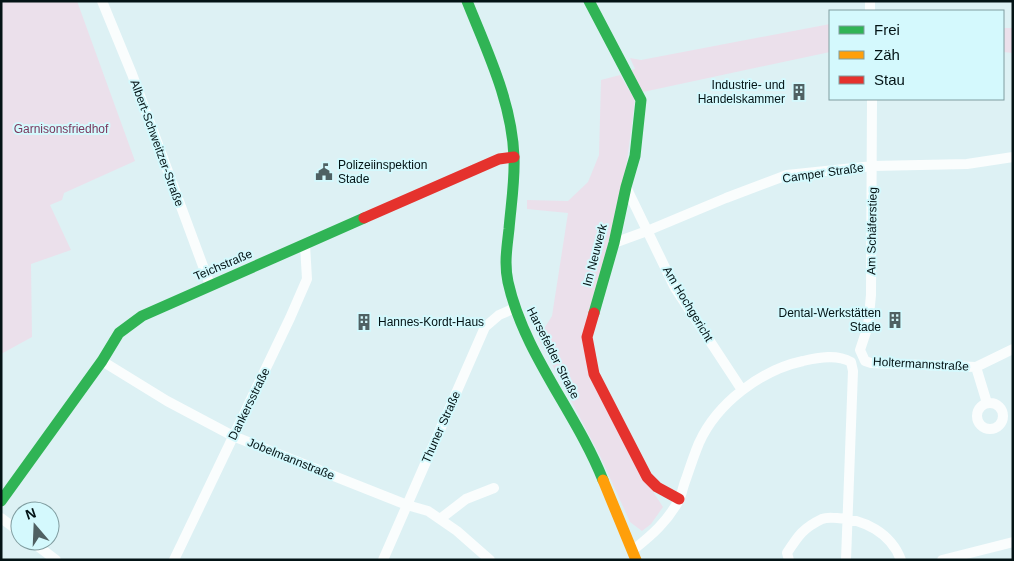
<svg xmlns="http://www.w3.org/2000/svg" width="1014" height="561" font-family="Arial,sans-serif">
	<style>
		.green { fill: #ebe0eb }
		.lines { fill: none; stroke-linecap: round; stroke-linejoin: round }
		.street { stroke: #fafdfd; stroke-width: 10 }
		.fast { stroke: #30b455; stroke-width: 11 }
		.slow { stroke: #ff9f0a; stroke-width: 11 }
		.jam { stroke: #e5322d; stroke-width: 11 }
		.labels { text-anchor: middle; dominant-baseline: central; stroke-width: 4; stroke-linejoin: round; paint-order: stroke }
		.poi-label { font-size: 12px; fill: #031315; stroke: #d4f9fd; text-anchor: end }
		.park-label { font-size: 12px; fill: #7a385d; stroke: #d4f9fd }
		.street-label { font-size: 12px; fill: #031315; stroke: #d4f9fd }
	</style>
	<rect width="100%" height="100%" fill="#ddf1f4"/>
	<path class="green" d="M1,1H77L135,161L64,193L62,200L50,205L71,250L31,264L32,337L1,354Z
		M830,24V52L643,92L631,70L635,69L630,58L641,60Z
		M1003,28H1013V53L1003,52Z
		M620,75L635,100L624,184L584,336L644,478L663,507L651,524L642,531L630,522L600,456L538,338L552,316L568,213L527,209V200L568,201L588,182L599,155L601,80Z"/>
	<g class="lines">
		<path class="street" d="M102,1L132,74L210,285
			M870,1V11
			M872,99L871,295L868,326L860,350L865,361L871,363L976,367L1013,349
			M626,187L675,288L742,390
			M614,243L647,231L726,198L787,175L873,166L967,164L1013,157
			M102,361L167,401L233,436L407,505L428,511L457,531L490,560
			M976,367L987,403
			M977 416a13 13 0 1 1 26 0a13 13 0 1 1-26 0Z
			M1,518L20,532
			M440,519L466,499L494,488
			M31,541L56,560
			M633,550C652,535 667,522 679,500C682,494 683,486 686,479C690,467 694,455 699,443C717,403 761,370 803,361C819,357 837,354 851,362L853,371L846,560
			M174,560L290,318L307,279L305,245
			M383,560L485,327L499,315L515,308
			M789,560L787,553C798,536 803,528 822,519C827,517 832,518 837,518C864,519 891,533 901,560
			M942,560L1013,542"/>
		<path class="fast" d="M467,1C487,51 512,102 514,157C515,181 511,205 509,229C507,247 504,264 508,282C524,354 576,412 603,480
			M589,1L641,100L635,156L626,187L614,243L594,313
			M1,501L102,361L119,333L142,316L364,218"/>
		<path class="slow" d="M603,480L636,560"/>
		<path class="jam" d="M364,218L499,159L514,157
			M594,313L587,337L594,374L647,477L657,487L679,499"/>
	</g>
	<defs>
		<g id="building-bare" transform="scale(1.35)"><path d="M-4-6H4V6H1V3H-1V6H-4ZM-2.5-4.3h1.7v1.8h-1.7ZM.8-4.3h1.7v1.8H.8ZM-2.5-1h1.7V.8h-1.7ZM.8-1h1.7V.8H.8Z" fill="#4f6163" stroke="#d4f9fd" stroke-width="2.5" paint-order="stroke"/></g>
		<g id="civic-bare" transform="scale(1.35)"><path d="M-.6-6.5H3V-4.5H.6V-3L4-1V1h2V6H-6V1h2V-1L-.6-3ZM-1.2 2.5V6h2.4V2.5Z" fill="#4f6163" stroke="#d4f9fd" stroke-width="2.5" paint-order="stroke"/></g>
	</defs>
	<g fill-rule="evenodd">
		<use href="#building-bare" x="799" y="92"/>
		<use href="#civic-bare" x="324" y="172"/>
		<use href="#building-bare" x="895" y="320"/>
		<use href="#building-bare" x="364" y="322"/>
	</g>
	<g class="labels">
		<g class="poi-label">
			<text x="785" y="85">Industrie- und<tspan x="785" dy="14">Handelskammer</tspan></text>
			<text x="338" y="165" text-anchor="start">Polizeiinspektion<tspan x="338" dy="14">Stade</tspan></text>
			<text x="881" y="313">Dental-Werkstätten<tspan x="881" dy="14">Stade</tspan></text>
			<text x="378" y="322" text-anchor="start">Hannes-Kordt-Haus</text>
		</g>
		<g class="park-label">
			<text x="61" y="129">Garnisonsfriedhof</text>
		</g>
		<g class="street-label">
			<text transform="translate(157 143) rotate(70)">Albert-Schweitzer-Straße</text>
			<text transform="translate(823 173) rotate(-8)">Camper Straße</text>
			<text transform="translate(872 231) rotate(-89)">Am Schäferstieg</text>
			<text transform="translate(595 255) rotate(-75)">Im Neuwerk</text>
			<text transform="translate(223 265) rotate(-23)">Teichstraße</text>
			<text transform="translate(688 304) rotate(59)">Am Hochgericht</text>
			<text transform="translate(553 353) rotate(63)">Harsefelder Straße</text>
			<text transform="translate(921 364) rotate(3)">Holtermannstraße</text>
			<text transform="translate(249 404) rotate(-64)">Dankersstraße</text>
			<text transform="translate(441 427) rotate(-66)">Thuner Straße</text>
			<text transform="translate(291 459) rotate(22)">Jobelmannstraße</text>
		</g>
	</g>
	<rect width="1014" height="561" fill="none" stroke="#031315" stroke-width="5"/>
	<rect x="829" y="10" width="175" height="90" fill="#d4f9fd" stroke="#809da0"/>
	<rect x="839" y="26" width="25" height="8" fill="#30b455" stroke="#809da0"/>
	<text x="874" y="35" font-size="15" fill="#031315">Frei</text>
	<rect x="839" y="51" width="25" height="8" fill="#ff9f0a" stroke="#809da0"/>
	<text x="874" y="60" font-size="15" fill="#031315">Zäh</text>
	<rect x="839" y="76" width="25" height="8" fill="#e5322d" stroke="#809da0"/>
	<text x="874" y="85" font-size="15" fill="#031315">Stau</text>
	<g transform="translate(35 526) rotate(341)"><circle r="24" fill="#d4f9fd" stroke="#809da0"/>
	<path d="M0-4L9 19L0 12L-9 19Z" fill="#4f6163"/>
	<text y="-8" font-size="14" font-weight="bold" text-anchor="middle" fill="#031315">N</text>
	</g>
</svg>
